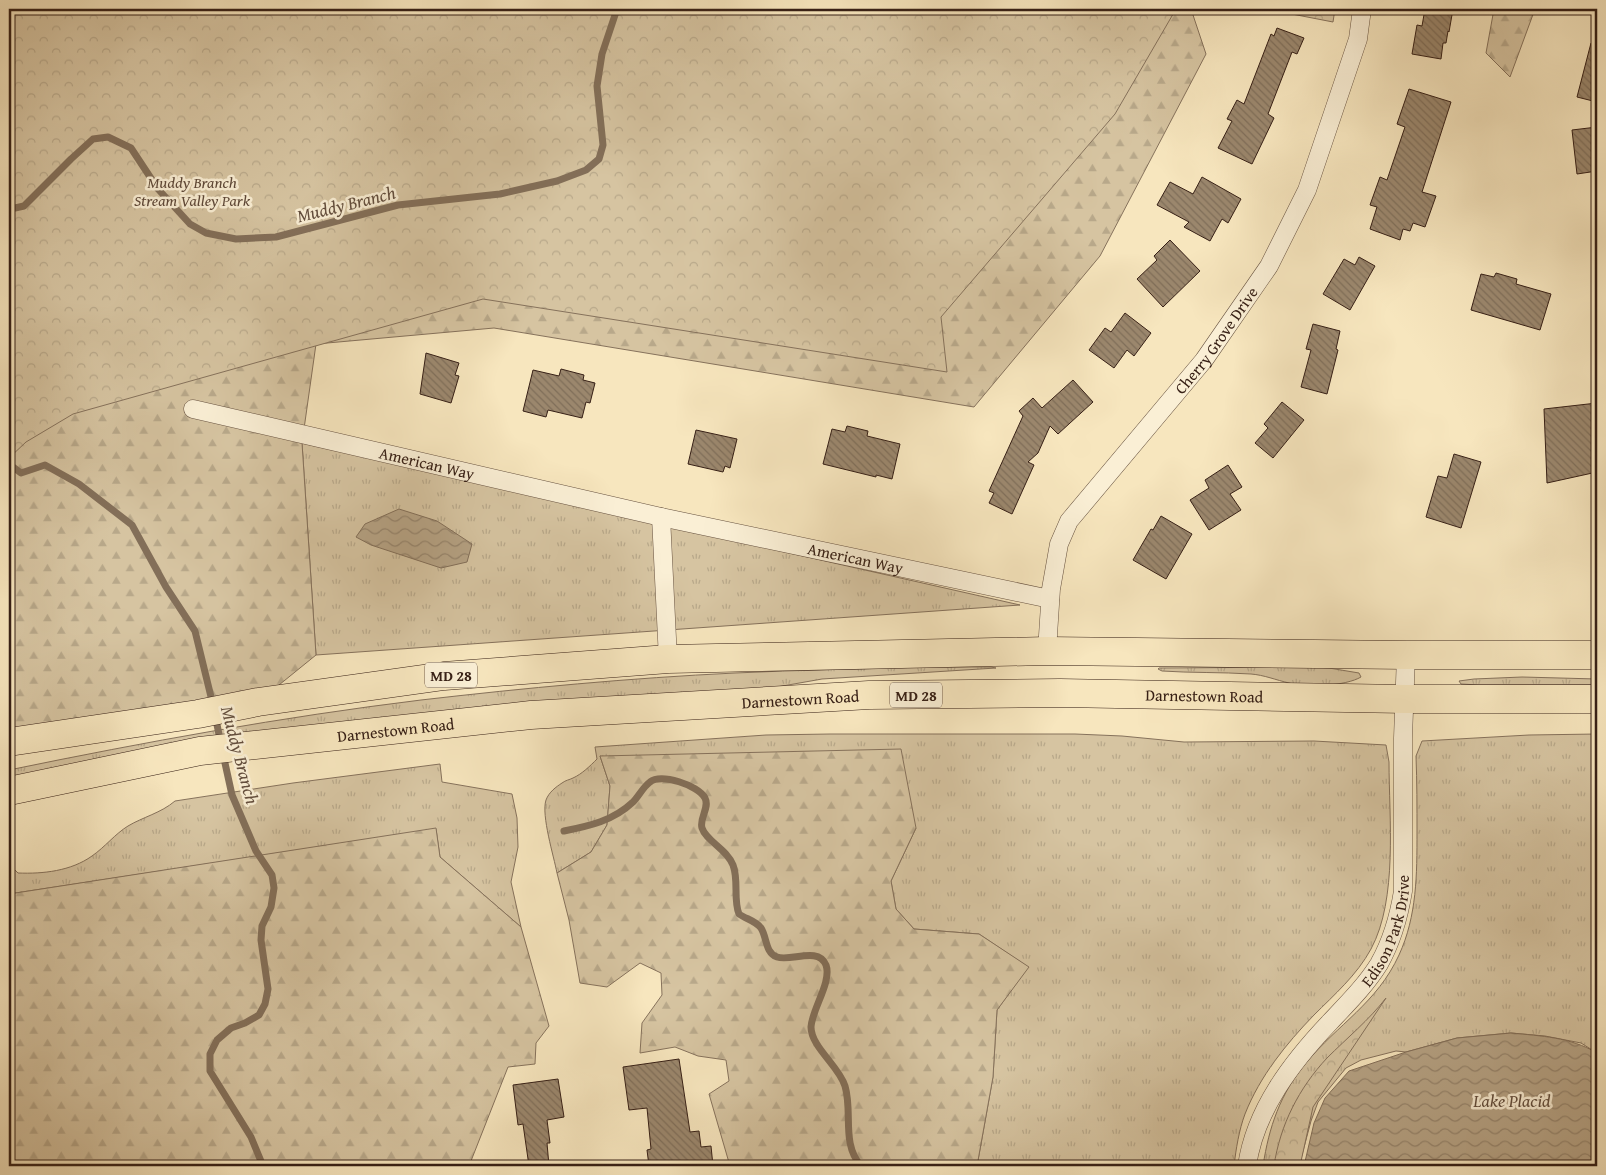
<svg xmlns="http://www.w3.org/2000/svg" width="1606" height="1175" font-family="'Gentium Book Plus',serif">
	<style>
		.grass { fill: url(#grass-tufts); stroke: #86725c }
		.forest { fill: url(#forest-firs); stroke: #86725c }
		.park { fill: url(#park-crowns); stroke: #86725c }
		.water { fill: url(#water-waves); stroke: #836f59 }
		.lines { fill: none; stroke-linecap: round; stroke-linejoin: round }
		.stream { stroke: #836f59; stroke-width: 7 }
		.building { fill: url(#building-back-hatch); stroke: #372016 }
		.street-casing { stroke: #675240; stroke-width: 19 }
		.primary-casing { stroke: #372016; stroke-width: 29 }
		.street { stroke: #faefd5; stroke-width: 18 }
		.primary { stroke: #f7e6be; stroke-width: 28 }
		.labels { text-anchor: middle; dominant-baseline: central; stroke-width: 5; stroke-linejoin: round; paint-order: stroke }
		.shield { fill: #faefd5; stroke: #725e4f; stroke-width: 1 }
		.shield-label { font-size: 15px; font-weight: bold; fill: #372016 }
		.park-label { font-size: 16px; font-style: italic; fill: #5f4939; stroke: #faefd5 }
		.street-label { font-size: 16px; fill: #372016; stroke: #faefd5 }
		.water-label { font-size: 18px; font-style: italic; fill: #634e3d; stroke: #faefd5 }
	</style>
	<defs>
		<pattern id="grass-tufts" width="24" height="20" patternUnits="userSpaceOnUse" patternTransform="scale(1.25)"><rect width="24" height="20" fill="#d6c4a1"/><path d="M3 7l-1-3M5 7V3M7 7l1-3M15 17l-1-3M17 17v-4M19 17l1-3" fill="none" stroke="#b8a88a"/></pattern>
		<pattern id="forest-firs" width="22" height="20" patternUnits="userSpaceOnUse" patternTransform="scale(1.25)"><rect width="22" height="20" fill="#d6c4a1"/><path d="M5 1l3.5 6h-7zM16 11l3.5 6h-7z" fill="#b8a88a"/></pattern>
		<pattern id="park-crowns" width="20" height="18" patternUnits="userSpaceOnUse" patternTransform="scale(1.25)"><rect width="20" height="18" fill="#d6c4a1"/><path d="M2 6a3 3 0 1 1 6 0M12 15a3 3 0 1 1 6 0" fill="none" stroke="#b8a88a"/></pattern>
		<pattern id="water-waves" width="16" height="10" patternUnits="userSpaceOnUse" patternTransform="scale(1.25)"><rect width="16" height="10" fill="#b6a385"/><path d="M0 5q4-4 8 0t8 0" fill="none" stroke="#95846c"/></pattern>
		<pattern id="building-back-hatch" width="6" height="6" patternUnits="userSpaceOnUse" patternTransform="scale(1.25)"><rect width="6" height="6" fill="#9b876d"/><path d="M-1 5l2 2M0 0l6 6M5-1l2 2" fill="none" stroke="#7f6e59"/></pattern>
	</defs>
	<rect width="100%" height="100%" fill="#f7e6be"/>
	<filter id="stains"><feTurbulence type="fractalNoise" baseFrequency=".004" numOctaves="4"/><feColorMatrix values="0 0 0 0 .2 0 0 0 0 .09 0 0 0 0 .02 0 0 0 .5 -.17"/></filter>
	<radialGradient id="worn" r=".72"><stop offset=".6" stop-color="#630" stop-opacity="0"/><stop offset="1" stop-color="#630" stop-opacity=".3"/></radialGradient>
	<path class="grass" d="M302,443L1020,605L316,655Z
		M925,667H991L996,668L822,679L760,690L9,789V770C145,742 282,717 421,700C525,688 630,678 735,673C798,670 862,669 925,667Z
		M1316,667L1329,668L1359,673L1361,677C1346,686 1306,688 1289,683C1276,680 1264,675 1251,674C1221,672 1191,673 1162,671L1158,669L1159,668Z
		M1522,677L1597,679V685H1479L1461,684L1459,681L1474,679Z
		M830,734H1075L1122,736L1184,742L1314,741L1386,745L1389,762C1389,818 1398,899 1371,949C1357,975 1334,995 1314,1015C1286,1044 1260,1076 1245,1114C1239,1130 1236,1149 1234,1166H977L993,1077L997,1010L1028,967L979,934L914,929L896,909L891,881L916,828L600,756L610,786L607,825L591,852L557,873C554,857 541,815 546,800C549,792 556,787 562,783C566,780 569,780 573,778C582,774 590,766 597,759L595,747L766,735Z
		M1597,734V1053L1581,1043L1545,1036L1511,1033L1457,1038L1406,1052L1396,1051L1361,1060L1346,1068L1318,1102L1311,1121L1299,1166H1263C1269,1127 1280,1094 1306,1063C1338,1024 1377,1003 1399,955C1417,916 1417,874 1417,832C1417,807 1417,782 1416,756L1422,741L1529,735Z
		M440,764L442,782L512,794L517,818L518,847L511,882L521,927L440,857L436,829L9,894V864L18,873C43,874 71,871 92,856C105,847 115,834 128,826C143,817 161,813 175,801L293,783Z"/>
	<path class="forest" d="M9,9H1191L1206,54L1100,256L974,407L494,328L316,344L302,443L316,655L258,702L9,742Z
		M1494,9H1535L1510,77L1486,53Z
		M901,749L916,828L891,881L896,909L914,929L979,934L1029,967L997,1010L993,1077L977,1166H730L709,1094L729,1081L726,1060L698,1056L675,1047L640,1053L642,1023L662,995L661,973L640,963L607,987L580,983L569,920L557,873L591,852L607,825L610,786L600,756Z
		M436,828L440,857L521,927L549,1026L536,1043L535,1064L508,1067L469,1166H9V894Z"/>
	<path class="park" d="M9,9H1176L1115,114L941,317L947,372L483,299L73,414L26,442L9,458Z
		M1266,9H1335L1333,22Z
		M1386,998L1313,1107L1300,1166H1274C1280,1125 1299,1088 1327,1058C1347,1038 1369,1020 1386,998Z"/>
	<path class="water" d="M399,509L437,521L472,544L467,562L441,568L371,545L356,537L365,524Z
		M1511,1033C1541,1036 1570,1037 1597,1053V1166H1304L1314,1123L1325,1098L1349,1071L1406,1052L1457,1038Z"/>
	<g class="lines">
		<path class="stream" d="M9,207L15,208L24,206L71,159L93,139L108,137L131,148L158,189L190,224L206,233L236,239L276,237L398,205L500,194L557,181L586,170L599,159L603,145L597,86L602,54L617,9
			M9,464L21,473L45,465L79,484L132,525L166,587L195,631L213,705
			M215,715L221,744
			M223,754L232,795L256,851L272,875L274,888L271,907L262,926L261,940L268,989L265,1004L259,1015L245,1023L231,1028L217,1040L210,1054V1071L251,1137L263,1166
			M564,831C589,826 613,821 633,802C639,796 643,787 650,782C661,773 698,785 705,798C710,808 699,818 702,828C706,841 727,849 733,865C739,881 733,899 739,914C746,919 756,921 761,928C767,937 765,953 777,957C791,962 818,946 826,965C832,982 812,1009 811,1027C811,1047 839,1066 845,1086C853,1113 841,1143 861,1166"/>
	</g>
	<path class="building" d="M1425,9H1453L1449,32L1448,31L1446,43H1443L1441,59L1412,54L1417,25L1422,26Z
		M1277,28L1304,38L1297,54L1292,52L1268,114L1274,118L1252,164L1218,148L1232,121L1227,119L1237,100L1244,104L1271,34L1274,36Z
		M1591,43L1597,44V102L1577,97Z
		M1409,89L1451,102L1422,192L1436,196L1425,227L1413,223L1410,231L1403,229L1400,240L1370,229L1377,207L1370,205L1380,177L1387,180L1405,127L1397,124Z
		M1597,127V171L1577,174L1572,130Z
		M1202,177L1241,199L1228,223L1222,219L1210,241L1184,227L1189,222L1157,205L1170,182L1193,194Z
		M1170,240L1200,271L1163,307L1137,279L1157,260L1154,256Z
		M1359,257L1375,266L1350,310L1323,294L1344,259L1355,265Z
		M1496,273L1517,279L1516,284L1551,294L1540,330L1471,310L1481,274L1494,277Z
		M1125,313L1151,333L1134,356L1127,350L1114,368L1089,350L1105,328L1111,332Z
		M1313,324L1340,331L1336,349L1338,350L1327,394L1301,387L1311,350L1306,349Z
		M426,353L459,363L455,375L459,376L451,403L420,394Z
		M561,369L584,375L583,380L595,383L590,403L586,402L582,418L548,410L546,417L523,411L533,370L559,376Z
		M1073,380L1093,402L1058,434L1050,426L1038,453L1028,462L1034,465L1012,514L989,503L994,493L989,491L1023,416L1019,411L1033,398L1042,408Z
		M1282,402L1304,420L1273,458L1255,443L1268,428L1264,424Z
		M1597,403V472L1547,483L1544,409Z
		M847,426L868,431L867,436L900,444L892,479L876,475V477L823,464L832,429L845,432Z
		M696,430L737,439L730,468L725,466L723,472L688,464Z
		M1454,454L1481,462L1461,528L1426,517L1438,476L1447,478Z
		M1228,465L1242,487L1230,494L1241,510L1209,530L1190,500L1209,488L1205,480Z
		M1161,516L1192,534L1166,579L1133,560L1151,529L1153,530Z
		M679,1059L690,1132L699,1131L701,1147L711,1146L713,1166H649L647,1150L651,1149L647,1108L629,1110L623,1067Z
		M558,1079L564,1117L547,1120L550,1143H547L549,1166H529L523,1124L518,1125L513,1085Z"/>
	<g class="lines">
		<g class="street-casing">
			<g id="street">
				<path id="s1" d="M193,409L661,517L1050,599"/>
				<path d="M661,517L668,659"/>
				<path id="s2" d="M1047,651L1051,589L1059,544L1069,521L1204,360L1269,266L1307,190L1358,39L1362,9"/>
				<path id="s3" d="M1247,1166C1255,1110 1292,1062 1330,1022C1347,1004 1366,985 1379,964C1392,941 1399,916 1403,891V738L1406,655"/>
			</g>
		</g>
		<g class="primary-casing">
			<g id="primary">
				<path d="M9,742L198,714L258,702L444,676L668,659L1047,651L1406,655H1597"/>
				<path id="s4" d="M9,791L200,751L531,715L869,695L1060,693L1405,699H1597"/>
			</g>
		</g>
		<use href="#street" class="street"/>
		<use href="#primary" class="primary"/>
	</g>
	<g class="labels">
		<g class="shield">
			<rect x="425" y="662.5" width="52" height="25" rx="4"/>
			<rect x="890" y="682.5" width="52" height="25" rx="4"/>
		</g>
		<g class="shield-label">
			<text x="451" y="675">MD 28</text>
			<text x="916" y="695">MD 28</text>
		</g>
		<g class="park-label">
			<text x="192" y="182">Muddy Branch<tspan x="192" dy="18">Stream Valley Park</tspan></text>
		</g>
		<g class="street-label">
			<text stroke="none"><textPath href="#s2" startOffset="366">Cherry Grove Drive</textPath></text>
			<text stroke="none"><textPath href="#s1" startOffset="240">American Way</textPath></text>
			<text stroke="none"><textPath href="#s1" startOffset="679">American Way</textPath></text>
			<text stroke="none"><textPath href="#s4" startOffset="1202">Darnestown Road</textPath></text>
			<text stroke="none"><textPath href="#s4" startOffset="798">Darnestown Road</textPath></text>
			<text stroke="none"><textPath href="#s4" startOffset="392">Darnestown Road</textPath></text>
			<text stroke="none"><textPath href="#s3" startOffset="279">Edison Park Drive</textPath></text>
		</g>
		<g class="water-label">
			<text transform="translate(346 204) rotate(-14)">Muddy Branch</text>
			<text transform="translate(240 755) rotate(75)">Muddy Branch</text>
			<text x="1512" y="1100">Lake Placid</text>
		</g>
	</g>
	<rect width="1606" height="1175" fill="none" stroke="#f7e6be" stroke-width="30"/>
	<rect x="10" y="10" width="1586" height="1155" fill="none" stroke="#372016" stroke-width="2.5"/>
	<rect x="15" y="15" width="1576" height="1145" fill="none" stroke="#372016"/>
	<rect width="100%" height="100%" filter="url(#stains)"/>
	<rect width="100%" height="100%" fill="url(#worn)"/>
</svg>
